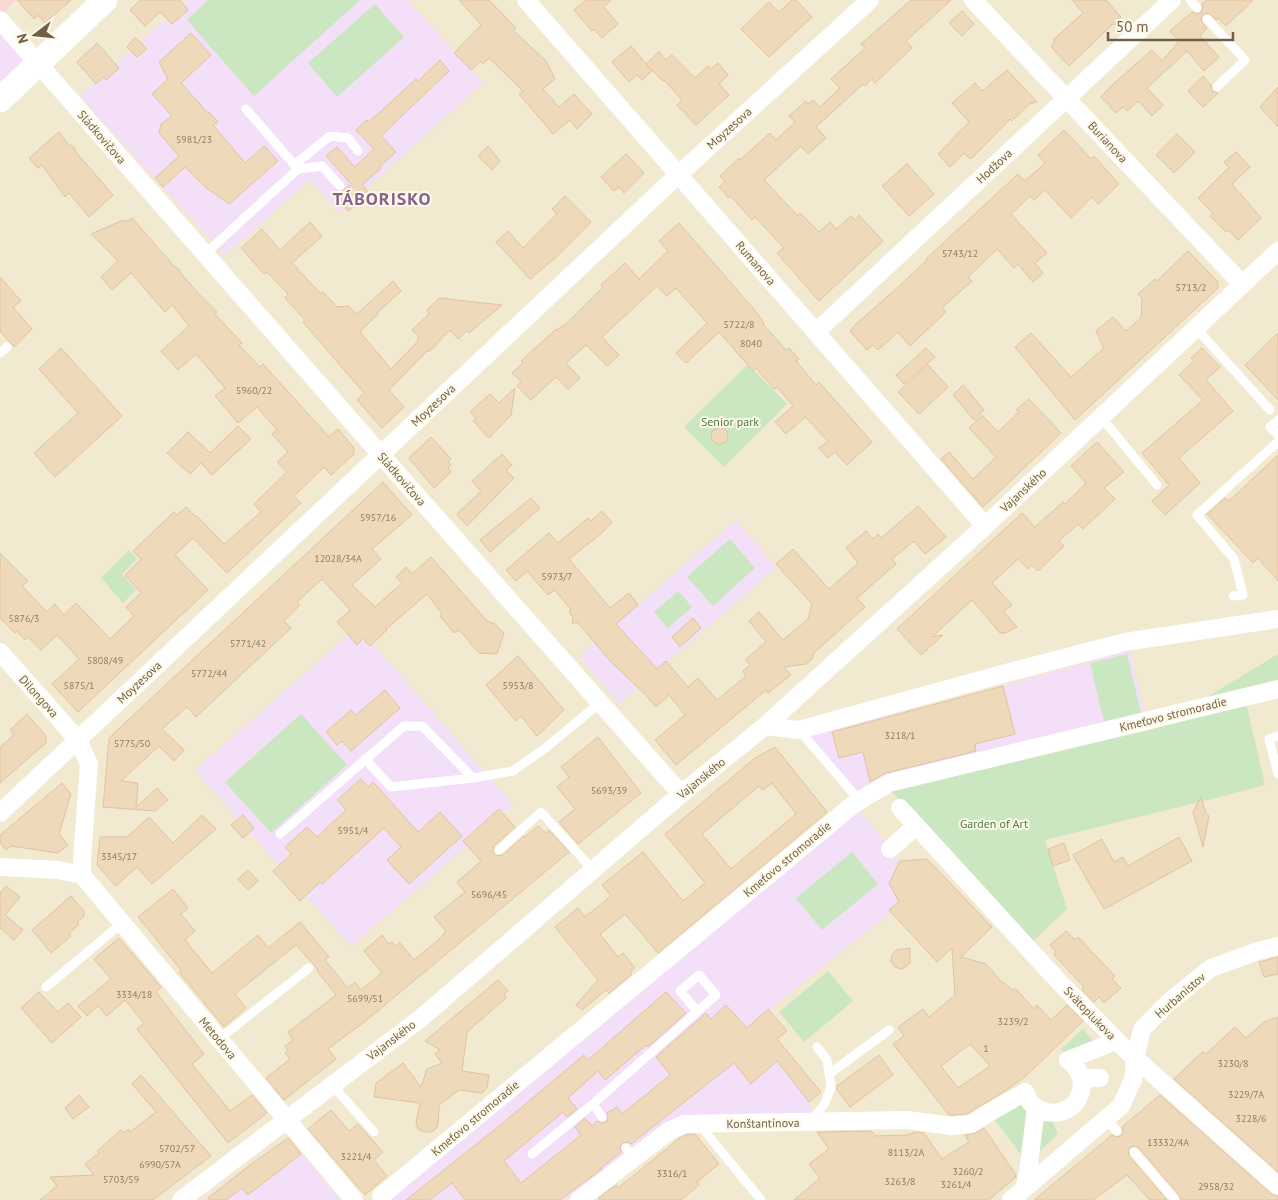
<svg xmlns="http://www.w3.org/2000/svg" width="1278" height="1200" font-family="'PT Sans',sans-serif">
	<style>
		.residential { fill: #f2e9d1 }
		.education { fill: #f3dff7 }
		.medical { fill: #f8d8d6 }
		.green { fill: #cae7c2 }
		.building { fill: #efd9bb; stroke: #e1c39d; fill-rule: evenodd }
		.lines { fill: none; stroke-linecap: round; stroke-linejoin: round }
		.lane { stroke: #fff; stroke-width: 9 }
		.street { stroke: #fff; stroke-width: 18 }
		.secondary { stroke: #fff; stroke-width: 25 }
		.labels { text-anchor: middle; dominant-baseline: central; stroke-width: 4; stroke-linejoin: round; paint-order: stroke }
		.number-label { font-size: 10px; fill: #907e66 }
		.street-label { font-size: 12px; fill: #715f4a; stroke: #fefae8 }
		.park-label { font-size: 12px; fill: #4c7c45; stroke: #fefae8 }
		.district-label { font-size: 18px; font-weight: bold; letter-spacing: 1px; fill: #87628e; stroke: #fefae8 }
	</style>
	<rect width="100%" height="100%" fill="#fbf6e2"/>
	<path class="residential" d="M0,0H1278V1200H0V82L27,57L0,20Z"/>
	<path class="education" d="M186,0H408L483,83L340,213L310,180L225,256L80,96Z
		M0,20L27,57L0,82Z
		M736,520L777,567L619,704L579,656Z
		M358,627L514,805L351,947L195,770Z
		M1130,650L1145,715L859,800L805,737L1003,686Z
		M854,804L900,861L889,883L899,903L893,907L891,912L750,1025L809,1102L815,1115L677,1117L663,1124L566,1200H376Z
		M288,1138L341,1200H202Z"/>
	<path class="medical" d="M0,0H16L0,16Z"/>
	<path class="green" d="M208,0H360L254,96L187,20Z
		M375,4L404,37L337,97L308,63Z
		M748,364L787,404L724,467L684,427Z
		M730,539L755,568L713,606L687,577Z
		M129,550L137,559L122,574L136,590L123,603L101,578Z
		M678,591L692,607L668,628L654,612Z
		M1127,654L1141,713L1104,722L1090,663Z
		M1278,654V690L1245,698L1265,785L1220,797L1045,840L1067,909L1032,942L891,791L1154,729Z
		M301,714L347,765L271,833L225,782Z
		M852,852L878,884L822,930L796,898Z
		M828,971L853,1001L804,1042L779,1012Z
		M1083,1029L1094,1042L1065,1054L1061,1049Z
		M1018,1103L1030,1111L1024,1159L994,1119Z
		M1039,1116H1050L1058,1134L1035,1156Z"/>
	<path class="building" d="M17,0H71L45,23L38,15L34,19Z
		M140,0H180L188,10L172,24L160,12L145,26L130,10Z
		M459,0H489L516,28L513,30L546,61L555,79L543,89L559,107L574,94L592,114L577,129L570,120L553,134L519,94L523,91L489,58L483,64L481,61L471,70L454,53L481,25Z
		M586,0H611L604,7L618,24L602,38L594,29L592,31L574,10Z
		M792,0H796L812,17L769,57L741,29L769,2L779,12Z
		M911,0H951L906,41L912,48L875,83L872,79L865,86L863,84L816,127L826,138L808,154L801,146L764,180L798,216L800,213L819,232L830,222L836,229L851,216L855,220L859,215L883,241L819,301L777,253L784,248L755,217L752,220L731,196L729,198L719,187L725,181L720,176L739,158L740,160L770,133L776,140L795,122L789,116L806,101L808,104L813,100L820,107L840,88L831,79L865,48L861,44Z
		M1072,0H1106L1121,17L1119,19L1121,26L1113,24L1069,66L1051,47L1055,42L1053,40L1083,13Z
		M1206,0H1253L1226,26L1218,18L1216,20L1209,13L1202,15L1201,21L1207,28L1200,36L1219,57L1204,71L1187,51L1147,88L1163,105L1152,116L1138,101L1127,111L1123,107L1116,113L1101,97L1111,86L1152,50L1162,61L1179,41L1170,31L1192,12L1198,14L1201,12L1203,7L1202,4Z
		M962,11L974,24L962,36L949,23Z
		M191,33L211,55L181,83L208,113L209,112L218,122L213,125L245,163L264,146L278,161L229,204L205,187L185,167L163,187L155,178L179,156L159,133L161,124L172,116L152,94L168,79L159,62Z
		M135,37L147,49L137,57L127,47Z
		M97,43L119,68L106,80L104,77L96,84L77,62Z
		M631,46L652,71L642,80L637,75L629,82L612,62Z
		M659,52L666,60L672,55L695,78L708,66L711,69L718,63L728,75L719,84L729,95L696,125L677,105L682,100L664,80L663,81L646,64Z
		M440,60L449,71L381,136L396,152L380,166L381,168L362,185L369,193L348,211L336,196L351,184L326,156L337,147L355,167L374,149L356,130L367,120L369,122L416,79L418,81Z
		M1007,70L1037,102L1029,104L1012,121L1010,119L974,156L970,159L964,153L950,167L938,154L969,122L952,103L975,83L982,91Z
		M1203,76L1211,85L1212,91L1218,93L1203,107L1188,91Z
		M1278,87V127L1260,107Z
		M1064,130L1091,159L1094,156L1119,184L1098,204L1092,197L1071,218L1045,190L1034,200L1030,196L1011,214L1047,253L1035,263L1043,273L1033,282L1018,264L1014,268L997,249L968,277L972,281L942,308L946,312L910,346L898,332L878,350L873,345L867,350L850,331L856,324L896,289L927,260L926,259L1018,174L1025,181L1045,163L1038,155Z
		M59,132L68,144L74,147L76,152L113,195L89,217L69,193L65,197L42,165L38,168L29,158Z
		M1177,134L1195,152L1174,173L1156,155Z
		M488,146L500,161L492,170L478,156Z
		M1236,152L1250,167L1232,184L1261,218L1238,240L1229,230L1226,232L1210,216L1213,213L1198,198L1229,167L1224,162Z
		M626,154L644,173L624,193L619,187L614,191L601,177Z
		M907,164L934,194L909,216L882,186Z
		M565,196L591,222L554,259L530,279L496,242L508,231L523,248L557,214L552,209Z
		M132,218L174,266L180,270V272L197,292L217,312L215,314L242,343L239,345L260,367L263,364L329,437L338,429L354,448V454L331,475L324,467L294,496L301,503L227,573L193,538L175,555L208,590L78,712L52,684L79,659L57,635L41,650L28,637L25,640L17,631L15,633L0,618V553L28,581L22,586L47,612L55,604L64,615L76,603L110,639L134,616L126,607L141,593L125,575L141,559L133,551L174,512L177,515L186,507L196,517L197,516L224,544L261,512L254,504L287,472L277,462L288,452L272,434L277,430L257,407L238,423L215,396L225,388L196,354L178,370L161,351L189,326L172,305L165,312L131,273L112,290L101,277L118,261L91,234L121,221H128Z
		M310,222L322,236L292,263L321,294L323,292L337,307L348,306L357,314L393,281L401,291L377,313L378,314L360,332L391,369L419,340L417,339L419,337L412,330L429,314L427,310L439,298L502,305L469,333L467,331L458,339L450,330L429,352L428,350L389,390L404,407L382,428L357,400L364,393L303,322L305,320L285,298L288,294L267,272L264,274L241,248L262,229L280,250Z
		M679,223L758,314L764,323L763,324L786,350L789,348L799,359L796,361L816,385L819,382L872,442L847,465L835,452L828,458L819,448L828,441L805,417L786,434L775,422L793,406L777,387L774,389L756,368L753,371L719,332L686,363L676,353L707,323L676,288L667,296L657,286L602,337L619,355L607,366L586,345L566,363L580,378L568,389L556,377L531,400L517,386L521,382L512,373L523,363L521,361L556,329L557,330L567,323L603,287L601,285L625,263L639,279L668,251L659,241Z
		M1188,251L1218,282V288L1075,420L1015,347L1031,333L1071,377L1104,348L1096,331L1113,317L1126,331L1141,318L1142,298L1138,294L1155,279L1157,281Z
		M0,277L21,301L13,307L32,329L14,347L0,331Z
		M1278,333V400L1245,365Z
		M61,348L122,416L55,477L34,453L78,413L39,369Z
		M926,348L935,357L904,384L896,375Z
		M1202,348L1220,367L1206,380L1233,411L1179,458L1200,483L1165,515L1152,501L1169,485L1142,453L1203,400L1179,375L1194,361L1191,358Z
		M928,365L948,387L919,414L898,392Z
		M963,385L984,410L974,420L953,395Z
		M515,388L511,415L489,438L473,421L476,418L470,412L490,394L499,403Z
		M1029,399L1061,433L983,507L941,459L949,452L973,479L996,457L969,428L982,415L998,432L1019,412L1016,410Z
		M238,426L251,439L212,475L201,463L190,474L167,453L188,432L210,453Z
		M721,427L728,432L727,441L718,445L711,439L712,431Z
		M431,437L451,459L448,462L451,465L448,468L451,472L434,488L409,458Z
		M1097,442L1124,472L1104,488L1115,499L1083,529L1078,524L1059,541L1064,546L1038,571L1032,565L1028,569L1018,559L992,583L1012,605L1004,612L1017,627L1005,633H1000L972,600L932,637L943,635L921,655L897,629L1022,513L1035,527L1063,502L1065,504L1086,483L1071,466Z
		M502,454L512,465L506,470L514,478L467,526L457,514L481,491L472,481Z
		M1278,455V581L1258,558L1253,563L1207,514L1225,498L1229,501Z
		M383,482L412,515L372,549L381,559L352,585L375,607L402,583L396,577L406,567L412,574L431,557L487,621L495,624L504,633L497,654L479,653L459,630L454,633L440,616L442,614L427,594L386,629L387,630L370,646L363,639L357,645L337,622L350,610L322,579L297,602L300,605L284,621L291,628L275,643L196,717L187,707L162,729L184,750L174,761L159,746L121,781L138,783L136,807L157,788L168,800L155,811L103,807L109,739L112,735Z
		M531,498L540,508L490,552L480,540Z
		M918,506L946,537L925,554L914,541L892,559L896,564L857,598L865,607L814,653L812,659L806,664L784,667L791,675L768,693L766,690L676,765L655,740L685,715L669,695L656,707L646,695L611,662L578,623H572L573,617L569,612L571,610L555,590L548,595L527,571L516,581L506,570L549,533L558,543L588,518L591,521L602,511L612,522L602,533L569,559L610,608L629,593L638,605L616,624L657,669L666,661L688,687L698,678L717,700L746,676L743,671L750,665L746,659L766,642L749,621L759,612L783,640L808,619L812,604L776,564L793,549L829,589L858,563L846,548L866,531L873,539L878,534L881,538Z
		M693,618L701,628L680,647L672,637Z
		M518,656L564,710L537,736L521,716L516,721L486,685Z
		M1003,686L1015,734L975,744L976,751L886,773L870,782L863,752L839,758L832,732Z
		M385,690L400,708L351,751L342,741L337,745L326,732L351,710L356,715Z
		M27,714L46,736V743L0,783V747L14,735L10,730Z
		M598,737L641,793L578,844L559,822L575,809L557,787L569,777L561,767Z
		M775,747L827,812L658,953L625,914L600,934L618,957L623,953L635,968L630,972L632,974L609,993L606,990L582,1010L576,1005L598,980L555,927L578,908L585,917L611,896L602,885L643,852L683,901L705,883L665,834L755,758ZM772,783L796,814L731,869L702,834L759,786L763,790Z
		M361,779L368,787L373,782L418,832L440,812L462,836L409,884L387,860L401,847L384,828L322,884L320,882L300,901L273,871L291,854L285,847L307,827L317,837L346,810L337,800Z
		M62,783L71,794L59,834L68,845L58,853L11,846L6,850L0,842V835Z
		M1201,797L1206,813L1209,816L1203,847L1193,812Z
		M499,809L515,827L494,846L493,852L497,856L503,855L524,836L525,837L538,826L546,833L549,830L569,852L368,1019L328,1049L336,1059L284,1100L266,1078L290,1059L285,1053L288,1050L285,1046L293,1040L288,1032L336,995L317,971L318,970L314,965L296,945L235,994L246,1008L224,1027L179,972L181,970L138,917L173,889L188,908L181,914L195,931L185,940L212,973L258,935L268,948L300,922L329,957L325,960L348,988L355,982L361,990L382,973L364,951L382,935L389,944L392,942L396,946L400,943L414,960L444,935L443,934L446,931L434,917L465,892L457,882L481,861L463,841Z
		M202,815L216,829L152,884L137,867L116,886L97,865L100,837H127L149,817L173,843Z
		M243,815L254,828L243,838L231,825Z
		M1179,837L1192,861L1104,909L1073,855L1102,839L1114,862L1123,857L1128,866Z
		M1064,843L1070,860L1053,866L1048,849Z
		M927,859L992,927L961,957L986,964L1000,980L1013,990L1015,988L1034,1009L1037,1005L1051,1020L1067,1005L1083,1021L1026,1076L1005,1091L967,1114L949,1115L893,1044L904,1036L898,1027L923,1009L929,1017L955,995L952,948L937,962L889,910L899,902L889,883L900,861ZM970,1044L990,1066L958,1088L941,1066Z
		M248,870L258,881L248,890L238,879Z
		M6,886L20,897L5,915L23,930L14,940L0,928V893Z
		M71,896L84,911V916L77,922L79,924L69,934L71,936L51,953L32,930Z
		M1066,931L1075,940L1078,937L1115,976L1112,979L1121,988L1104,1003L1099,997L1094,1002L1082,990L1084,987L1054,955L1056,952L1050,945Z
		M119,938L161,987L156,992L204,1054L192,1064L230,1111L252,1095L267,1113L228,1143L137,1029L144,1023L125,1000L107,1016L98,1006L87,1016L78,1006L111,979L94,959Z
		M910,948V963L902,969L895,967L891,962L892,955L896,950Z
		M1278,957V974L1264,977L1259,962Z
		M498,980L508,991L504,995L506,998L467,1032L462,1071L489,1075L487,1088L482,1093L459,1090L439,1105L438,1124L435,1130L430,1132H424L418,1129L416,1123L420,1103L374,1097L376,1083L403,1063L421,1087L427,1069L442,1063L435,1054L440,1050L425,1041Z
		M39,992L58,1012L68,1003L81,1017L52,1043L21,1008Z
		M666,992L686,1013L648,1047L646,1045L605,1080L598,1071L568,1098L577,1109L567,1117L563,1112L504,1161L521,1183L581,1135L575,1127L585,1118L592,1126L597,1121L602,1123L606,1122L608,1117L607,1113L617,1107L622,1114L670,1075L656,1057L706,1013L711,1019L726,1005L747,1028L768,1009L787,1031L777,1039L821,1092L809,1102L777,1061L751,1084L734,1063L631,1144L628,1142L623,1143L620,1146L621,1152L601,1168L602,1169L560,1200H465L452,1183L430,1200H406L498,1127L584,1055L588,1060Z
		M1278,1017V1172L1174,1079L1203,1051L1206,1054L1235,1027L1246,1038L1264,1022Z
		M879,1055L893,1075L850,1107L837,1090V1086Z
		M141,1075L211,1156L153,1200H40L57,1186L50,1177L94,1175L85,1164L99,1153L97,1151L121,1130L124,1133L128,1129L130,1132L156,1112L132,1084Z
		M79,1095L89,1107L73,1119L65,1108Z
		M1160,1095L1271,1194L1278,1196V1200H1181L1180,1196L1139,1148L1133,1146L1128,1149L1129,1156L1167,1200H1150L1127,1175L1093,1200H1034L1112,1135L1116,1137L1121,1136L1123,1132L1122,1127Z
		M331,1110L349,1131L358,1124L383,1152L374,1160L387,1176L365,1195L308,1129Z
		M984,1128L1016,1175V1177L989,1200H794L820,1178L809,1164L829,1149L817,1132L871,1131L875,1136L907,1135L915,1132L924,1133L942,1159L969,1142L965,1135L976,1133Z
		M695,1134L719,1164L697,1182L699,1185L681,1200H600L599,1198L616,1185L618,1188L680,1138L686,1135Z
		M288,1138L301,1154L248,1195L242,1188L226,1200H210L208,1198L250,1165Z"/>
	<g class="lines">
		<path class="lane" d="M1190,0L1197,8
			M1207,19L1245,60L1217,87
			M294,165L330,136L348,138L358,151
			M298,169L322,166L340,186
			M205,254L298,169L246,109
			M1196,328L1270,410
			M0,353L7,347
			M1101,417L1157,485
			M1278,420L1270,427L1278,435
			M1233,596L1243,595L1234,559L1197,515L1278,442
			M799,730L859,800
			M1278,736L1269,739L1278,774
			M365,759L391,787L473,778
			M280,834L404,726H422L473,778L513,771L544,749L600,703
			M499,850L541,812L593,870
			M46,987L122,923
			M219,1039L309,968
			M829,1074L889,1030
			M332,1085L374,1132
			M602,1117L593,1104L716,995L699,975L680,991L697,1011
			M1105,1119L1117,1131
			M810,1122L824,1105L831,1087L827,1060L817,1047
			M699,1124L761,1200
			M626,1148L634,1158
			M1134,1152L1175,1200
			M532,1154L593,1104"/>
		<path class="street" d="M526,0L985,526
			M973,0L1242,284
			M0,20L389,464L681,794
			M816,332L1172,0
			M0,652L78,740L89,764L82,859V875
			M765,726L799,730L1006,673L1125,642L1278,619
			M900,808L1060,983L1126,1050L1278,1186
			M0,813L665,187L870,0
			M890,849L916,826
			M0,867L58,870L82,875
			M82,875L354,1200
			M1068,1060L1106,1045L1113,1037
			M1081,1078H1100
			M1036,1108C1071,1127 1100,1084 1068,1060
			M381,1196L854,804L889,783L1278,689
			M181,1200L421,1018L681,794L765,726L985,526L1278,251
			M579,1200L669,1131L684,1124L908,1120L952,1126L971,1124L985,1115L1025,1092L1030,1102L1036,1108L1028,1172L1024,1189
			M1011,1200L1121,1106L1133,1080L1135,1059L1142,1029L1168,1003L1211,968L1258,951L1278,946"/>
		<path class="secondary" d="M0,100L105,0"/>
	</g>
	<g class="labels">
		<g class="number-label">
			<text x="194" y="139">5981/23</text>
			<text x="960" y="253">5743/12</text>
			<text x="1191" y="287">5713/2</text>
			<text x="739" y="324">5722/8</text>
			<text x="751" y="343">8040</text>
			<text x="254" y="390">5960/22</text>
			<text x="378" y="517">5957/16</text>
			<text x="338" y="558">12028/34A</text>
			<text x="557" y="576">5973/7</text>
			<text x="24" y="618">5876/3</text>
			<text x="248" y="643">5771/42</text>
			<text x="105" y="660">5808/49</text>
			<text x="209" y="673">5772/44</text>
			<text x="79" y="685">5875/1</text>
			<text x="518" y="685">5953/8</text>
			<text x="900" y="735">3218/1</text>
			<text x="132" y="743">5775/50</text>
			<text x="609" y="790">5693/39</text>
			<text x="353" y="830">5951/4</text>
			<text x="119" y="856">3345/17</text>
			<text x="489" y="894">5696/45</text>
			<text x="134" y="994">3334/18</text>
			<text x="365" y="998">5699/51</text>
			<text x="1013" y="1021">3239/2</text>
			<text x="986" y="1048">1</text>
			<text x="1233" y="1063">3230/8</text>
			<text x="1246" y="1094">3229/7A</text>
			<text x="1251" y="1118">3228/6</text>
			<text x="1168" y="1142">13332/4A</text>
			<text x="177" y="1148">5702/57</text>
			<text x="906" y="1152">8113/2A</text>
			<text x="356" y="1156">3221/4</text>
			<text x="160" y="1164">6990/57A</text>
			<text x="968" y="1171">3260/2</text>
			<text x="672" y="1173">3316/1</text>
			<text x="121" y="1179">5703/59</text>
			<text x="900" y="1181">3263/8</text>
			<text x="956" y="1184">3261/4</text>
			<text x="1216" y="1186">2958/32</text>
		</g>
		<g class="street-label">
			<text transform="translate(729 128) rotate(-42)">Moyzesova</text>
			<text transform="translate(102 137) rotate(49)">Sládkovičova</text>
			<text transform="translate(1108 142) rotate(47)">Burianova</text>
			<text transform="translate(994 166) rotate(-43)">Hodžova</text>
			<text transform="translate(756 263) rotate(49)">Rumanova</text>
			<text transform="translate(433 405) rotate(-43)">Moyzesova</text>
			<text transform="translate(402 479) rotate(49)">Sládkovičova</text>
			<text transform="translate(1023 490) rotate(-43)">Vajanského</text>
			<text transform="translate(139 682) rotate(-43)">Moyzesova</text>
			<text transform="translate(39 696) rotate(48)">Dilongova</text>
			<text transform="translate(1173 714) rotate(-14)">Kmeťovo stromoradie</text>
			<text transform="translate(701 778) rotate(-39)">Vajanského</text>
			<text transform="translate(787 859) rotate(-40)">Kmeťovo stromoradie</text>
			<text transform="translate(1180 995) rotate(-41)">Hurbanistov</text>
			<text transform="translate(1090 1013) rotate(46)">Svätoplukova</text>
			<text transform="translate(218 1038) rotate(50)">Metodova</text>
			<text transform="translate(391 1040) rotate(-37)">Vajanského</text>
			<text transform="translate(475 1118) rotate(-40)">Kmeťovo stromoradie</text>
			<text transform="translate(763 1123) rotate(-1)">Konštantínova</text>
		</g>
		<g class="park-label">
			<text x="730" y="421">Senior park</text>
			<text x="994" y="823">Garden of Art</text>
		</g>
		<g class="district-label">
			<text x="382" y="198">TÁBORISKO</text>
		</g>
	</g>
	<g transform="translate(35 35) rotate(254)" stroke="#fefae8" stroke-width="4" paint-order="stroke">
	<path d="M0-4L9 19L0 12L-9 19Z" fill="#715f4a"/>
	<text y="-8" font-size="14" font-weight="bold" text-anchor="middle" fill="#715f4a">N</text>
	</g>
	<path d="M1108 32v8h125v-8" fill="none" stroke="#715f4a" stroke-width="2.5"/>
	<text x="1116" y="32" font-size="15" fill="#715f4a" stroke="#fefae8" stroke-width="4" paint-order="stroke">50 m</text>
</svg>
